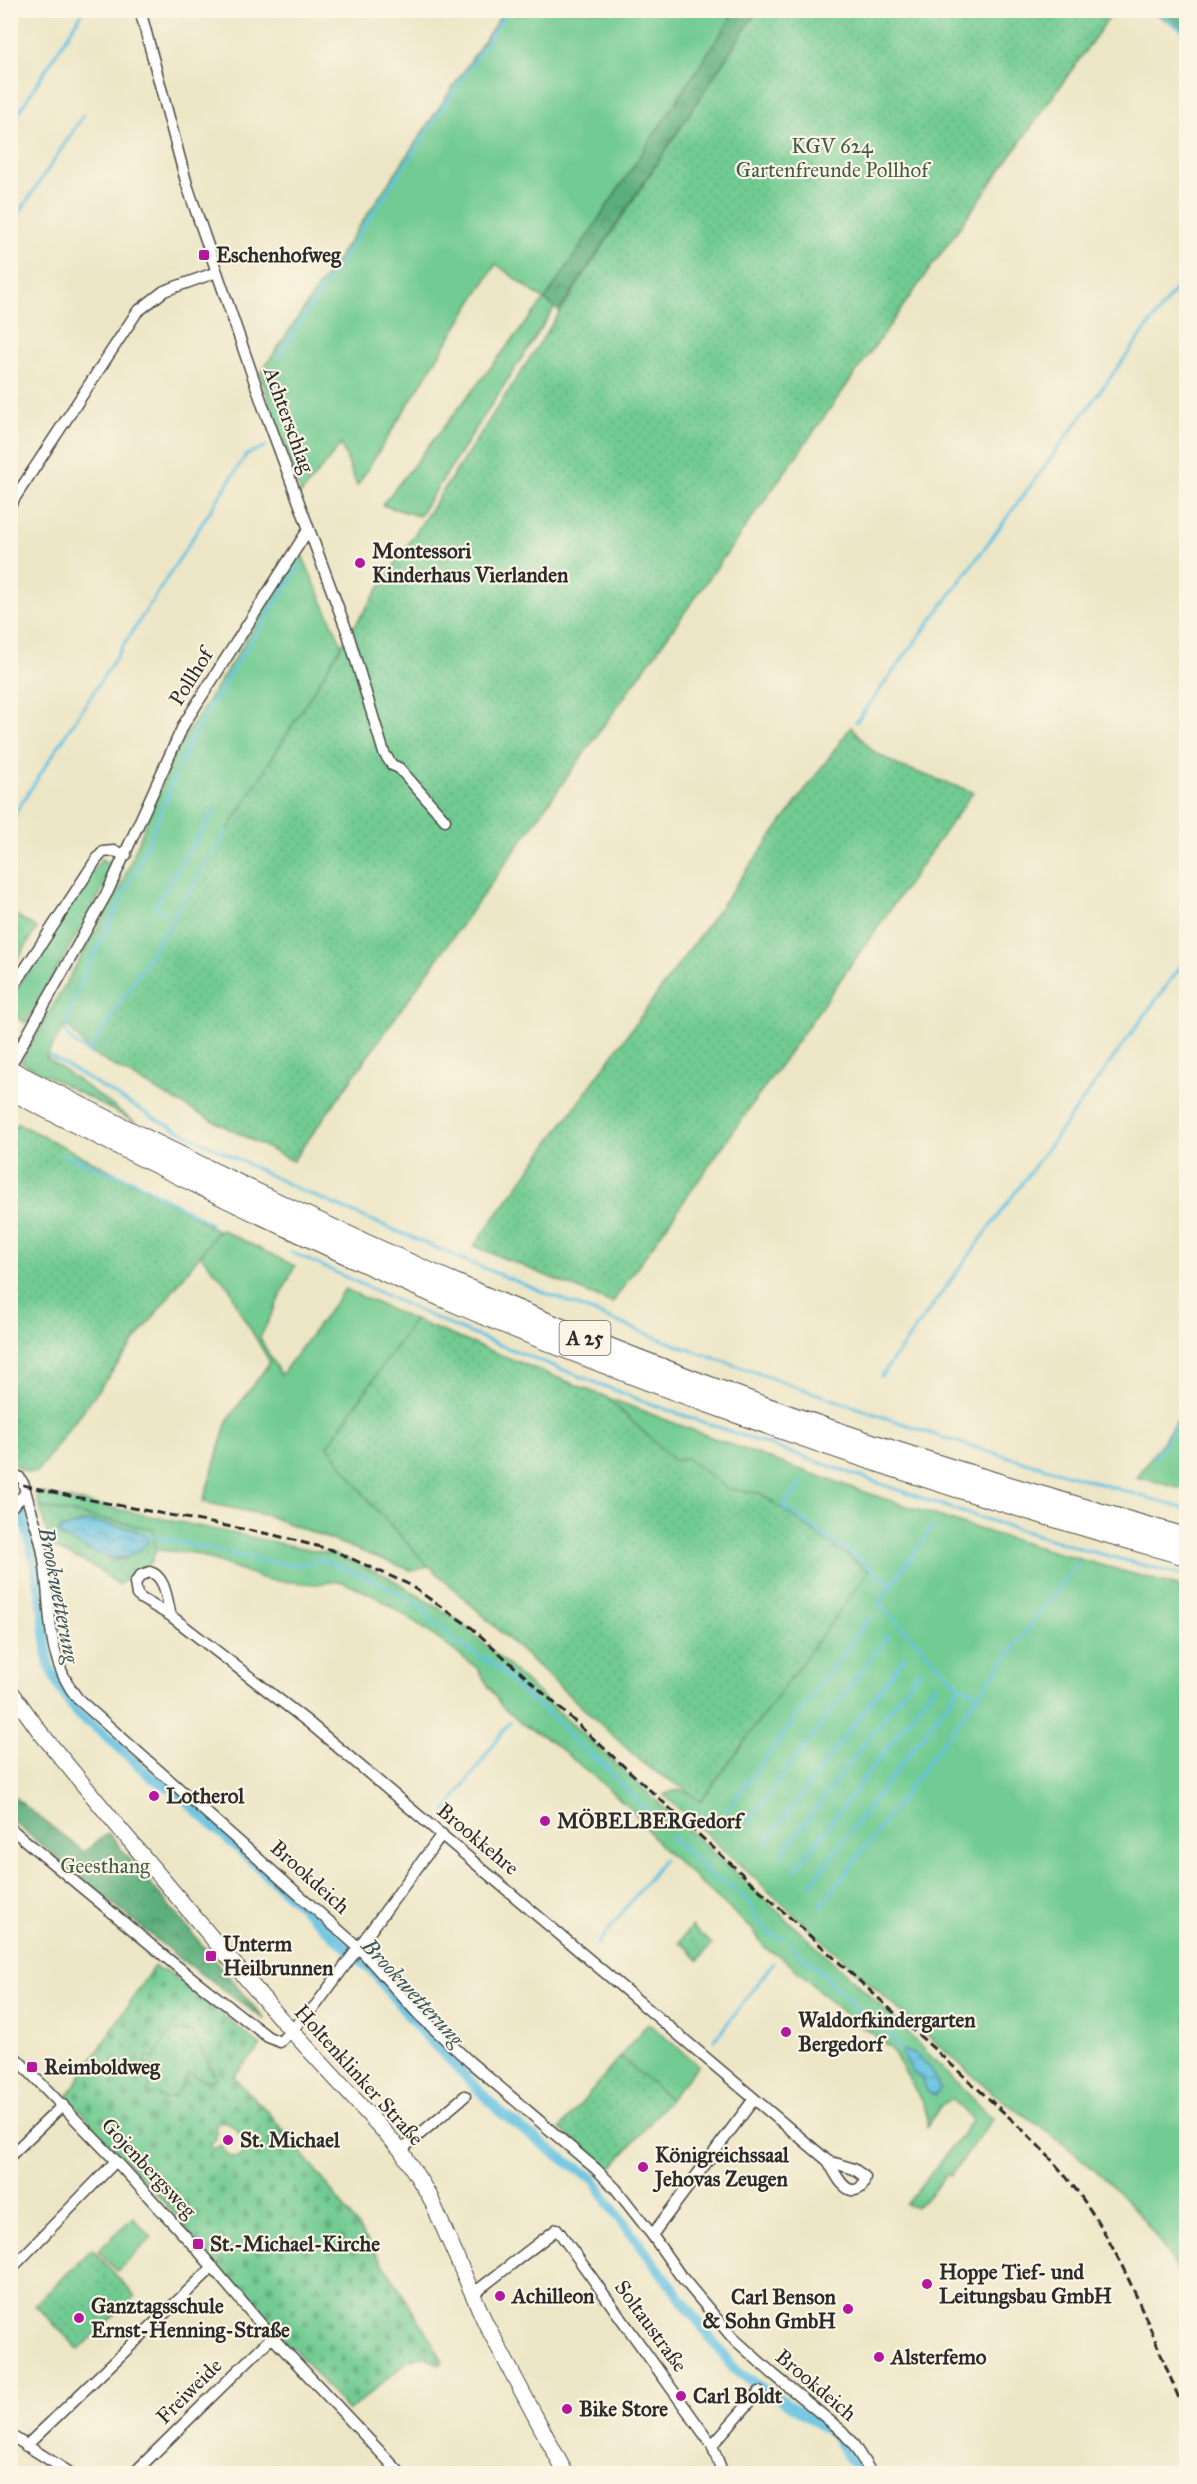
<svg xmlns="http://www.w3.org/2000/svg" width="1197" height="2484" font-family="'IM FELL Great Primer',serif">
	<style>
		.grass { fill: #71cb92; stroke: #4e7b5e; stroke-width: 1.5 }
		.forest { fill: url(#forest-crowns); stroke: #446d54; stroke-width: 1.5 }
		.cemetery { fill: url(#cemetery-stones); stroke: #4e7b5e; stroke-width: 1.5; fill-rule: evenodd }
		.park { fill: url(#park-dots); stroke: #4e7b5e; stroke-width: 1.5; fill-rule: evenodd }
		.water { fill: url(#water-waves); stroke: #487687; stroke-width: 1.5 }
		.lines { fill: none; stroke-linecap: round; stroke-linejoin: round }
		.stream { stroke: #65c2e3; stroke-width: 3 }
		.canal { stroke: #65c2e3; stroke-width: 10 }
		.street-casing { stroke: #484742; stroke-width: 13 }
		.secondary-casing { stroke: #484742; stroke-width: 17 }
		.highway-casing { stroke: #484742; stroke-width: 22 }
		.street { stroke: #fff; stroke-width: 10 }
		.secondary { stroke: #fff; stroke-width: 15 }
		.highway { stroke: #fff; stroke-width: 20 }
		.rail { stroke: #2b2b2b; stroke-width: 3; stroke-dasharray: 9 4.5; stroke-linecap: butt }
		.poi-dot { fill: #b5179e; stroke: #fcf5e5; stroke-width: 2 }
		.labels { text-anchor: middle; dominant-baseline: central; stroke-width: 4.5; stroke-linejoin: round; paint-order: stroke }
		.shield { fill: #fcf5e5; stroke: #6a6863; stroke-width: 1.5 }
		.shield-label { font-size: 20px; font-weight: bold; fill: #2b2b2b }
		.park-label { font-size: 21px; fill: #405b4a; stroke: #fcf5e5 }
		.poi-label { font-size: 21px; font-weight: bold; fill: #2b2b2b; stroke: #fcf5e5; text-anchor: start }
		.street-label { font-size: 21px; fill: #2b2b2b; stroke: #fcf5e5 }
		.water-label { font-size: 22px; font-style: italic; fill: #3c5862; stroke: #fcf5e5 }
	</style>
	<defs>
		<pattern id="forest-crowns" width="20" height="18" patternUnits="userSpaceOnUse" patternTransform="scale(1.5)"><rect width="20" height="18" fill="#5caf7c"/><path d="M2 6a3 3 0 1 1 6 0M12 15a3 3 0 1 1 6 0" fill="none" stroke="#4c8f66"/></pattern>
		<pattern id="cemetery-stones" width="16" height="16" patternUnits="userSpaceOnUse" patternTransform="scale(1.5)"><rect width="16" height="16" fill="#71cb92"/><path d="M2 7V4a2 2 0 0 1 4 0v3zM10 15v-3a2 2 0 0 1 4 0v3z" fill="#62ae7e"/></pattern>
		<pattern id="park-dots" width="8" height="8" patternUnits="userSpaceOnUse" patternTransform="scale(1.5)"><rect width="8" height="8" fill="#71cb92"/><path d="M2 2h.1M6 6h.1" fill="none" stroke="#62ae7e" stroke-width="1.8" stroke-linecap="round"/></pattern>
		<pattern id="water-waves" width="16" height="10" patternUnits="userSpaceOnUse" patternTransform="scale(1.5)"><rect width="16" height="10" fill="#65c2e3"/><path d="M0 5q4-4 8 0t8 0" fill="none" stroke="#539eb8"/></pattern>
	</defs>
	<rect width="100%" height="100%" fill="#fcf5e5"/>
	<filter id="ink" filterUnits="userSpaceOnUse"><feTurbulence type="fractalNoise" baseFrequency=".0167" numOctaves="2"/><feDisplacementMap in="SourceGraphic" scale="12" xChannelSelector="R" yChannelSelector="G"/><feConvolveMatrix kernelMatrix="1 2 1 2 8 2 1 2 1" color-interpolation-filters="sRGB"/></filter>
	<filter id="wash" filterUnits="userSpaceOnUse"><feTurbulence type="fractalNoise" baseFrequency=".008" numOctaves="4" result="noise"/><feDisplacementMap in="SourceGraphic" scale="24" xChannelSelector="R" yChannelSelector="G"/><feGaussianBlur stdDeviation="1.35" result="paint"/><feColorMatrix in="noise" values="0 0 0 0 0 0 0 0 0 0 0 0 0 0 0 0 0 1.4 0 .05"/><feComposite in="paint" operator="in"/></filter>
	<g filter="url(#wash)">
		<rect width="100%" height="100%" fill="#ede6c6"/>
		<path class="grass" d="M721,10L732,17L545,300L555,307L419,516L382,505L544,300L496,264L357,486L341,444L301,494L260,374L504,11Z
			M301,553L342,645L90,1053L66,1023L46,1057L135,1122L21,1062L120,888L174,754Z
			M101,859L112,864L103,889L26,1023L11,1014V997Z
			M220,1229L295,1266L260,1338L281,1375L345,1289L414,1320L328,1446L372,1505L429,1566L413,1571L269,1516L203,1502L227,1421L270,1362L240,1312L229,1287L200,1255Z
			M606,1397C670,1421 734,1447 799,1469C926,1515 1056,1554 1186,1588V2291C1157,2220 1101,2172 1041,2127C1023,2114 1003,2102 986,2087C877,1992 771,1893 664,1795C681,1786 687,1791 701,1801L868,1571L760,1493L728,1489L686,1458L675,1461Z
			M1186,1408V1490L1137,1477Z
			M35,1492L336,1555L387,1576L458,1620L878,2003L993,2119L950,2176L947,2174L928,2197L916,2207L906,2205L973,2120L952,2099L941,2105L927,2126V2115L923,2103L891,2048L880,2042L873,2033L857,2025L782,1957L766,1949L752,1929L660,1846L633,1811L610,1790L551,1741L522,1724L502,1707L477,1668L411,1619L375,1596L340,1581L315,1584L268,1580L194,1553L156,1550L152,1529L40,1507Z
			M648,2023L698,2065L670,2099L620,2057Z
			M133,2217L152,2238L117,2271L98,2251Z"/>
		<path class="forest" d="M721,11H757L559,311L545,300L731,18Z
			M1151,11H1186V32Z
			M10,1794L84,1852L108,1833L265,2020L180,1959L11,1820Z"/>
		<path class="cemetery" d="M154,1966L161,1971H168L261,2046L234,2076C244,2090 257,2100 269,2113C335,2190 393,2273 443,2361L439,2365L425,2356L408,2361L348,2412L294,2348L291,2349L180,2225L182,2222L122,2156L88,2122V2118L67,2097ZM173,2030L192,2033L216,2078L189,2073C181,2084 179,2097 163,2100L156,2094L149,2080L157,2052ZM222,2121C235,2123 251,2144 240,2156C230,2160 226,2153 221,2145L214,2149L210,2145L216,2138V2125Z"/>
		<path class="park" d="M757,11H1114L293,1161L196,1112L90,1053L342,645Z
			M851,727L873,751L897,765L973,792L612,1303L474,1246Z
			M11,912L37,928L11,970Z
			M17,1123L176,1204L218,1231L36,1473L27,1472L11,1463L10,1134Z
			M414,1320L606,1397L675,1461L686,1458L728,1489L760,1493L869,1571L700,1802L687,1790L646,1766L429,1566L372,1505L328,1446Z
			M40,1507L153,1529L156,1550L151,1563L137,1569L119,1585L93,1566L50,1546ZM89,1521L131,1529L146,1535L126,1559L113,1560L59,1530Z
			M691,1926L712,1944L698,1960L686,1946L679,1943Z
			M173,2030L192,2033L216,2079L205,2081L189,2073C181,2084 179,2097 163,2100L160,2095L148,2093L152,2066L144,2063L146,2056L154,2059L162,2043Z
			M620,2057L670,2099L610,2170L560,2129Z
			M92,2249L135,2296L79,2350L35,2305Z"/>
		<path class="water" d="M89,1521L131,1529L146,1535L148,1542C115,1575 96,1550 61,1536L59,1530Z
			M900,2049L916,2055L927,2064L940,2088L936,2095L927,2092L923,2080L913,2073Z"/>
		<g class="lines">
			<path class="stream" d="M1155,10L1186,33
				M10,126L84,10
				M10,227L83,116
				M278,356L508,10
				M856,722L1186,275
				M178,768L194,734L235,666L301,565
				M175,776C163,806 151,837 138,866C125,896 63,1007 66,1031C68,1041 81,1047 89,1053L227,831
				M10,821C89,698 168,578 246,455L266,446
				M164,913L156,907L157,902L216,808
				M50,1056L154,1118L298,1189L481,1267L665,1341L947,1439L1186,1509
				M64,1155L136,1182L210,1223
				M291,1252L457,1328L645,1402L962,1512L1085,1550L1186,1576
				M881,1376L1186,959
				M1153,1459L1186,1412
				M803,1481L783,1507L856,1557L880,1577L892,1583
				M932,1527L879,1604L960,1686L979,1695
				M146,1535L269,1562L300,1565L324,1560L381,1584L423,1608L432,1620L443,1629L454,1641L497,1667L522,1692L560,1723L573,1741L606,1766L613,1777L659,1821
				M727,1810L870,1617
				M446,1811L510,1721
				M748,1822L888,1636
				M671,1838L697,1860L710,1876L733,1887L751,1904L754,1915L772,1936L783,1938
				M766,1842L905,1656
				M780,1856L920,1670
				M795,1870L936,1684
				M810,1885L960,1686
				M820,1908L1077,1563
				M598,1944L664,1859
				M791,1944L797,1952L821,1971L831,1983L862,2013L886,2029L901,2051
				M715,2040L773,1963"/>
			<path class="canal" d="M10,1498L19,1508L29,1536L41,1595L49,1666L59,1686L77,1714L103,1733L151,1777L174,1790L373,1972L420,2030L500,2112L557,2155L594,2179L609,2204L735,2370L834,2434L859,2474"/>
		</g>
	</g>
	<g filter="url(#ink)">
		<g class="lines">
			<g class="street-casing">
				<path id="street" d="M140,10L187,185L263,406L348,634L384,753L392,765L399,768L445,820
					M10,505L137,312L164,291L217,272
					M10,992L96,860L103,852L114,851L126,855
					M10,1066L108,891L184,724L308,530
					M10,1473L19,1477L24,1485C28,1507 38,1527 42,1548C53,1601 42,1655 78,1699L359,1948L419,2015L470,2062L596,2169L616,2189L652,2235L680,2275L732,2337L773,2374L842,2431L853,2444L872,2474
					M10,1508L25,1494
					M171,1616C167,1602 166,1576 150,1572L141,1575L135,1583L137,1595L142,1599L171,1616L308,1722L828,2161L854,2169L865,2177C864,2182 863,2187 858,2189C844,2196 834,2170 828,2161
					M10,1828L174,1964L268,2037L280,2042L316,2005L442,1834
					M10,2052L116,2161L196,2248L272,2337L401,2474
					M401,2150L465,2096
					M10,2156L63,2105
					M652,2235L754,2099
					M10,2270L116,2161
					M474,2293L557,2229L712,2445L723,2474
					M10,2435L72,2474
					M712,2445L759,2392
					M26,2446L213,2267
					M133,2474L272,2337"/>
			</g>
			<g class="secondary-casing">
				<path id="secondary" d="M10,1690L40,1732L120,1829L279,2017L401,2150L430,2197L485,2322L566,2474"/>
			</g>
			<g class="highway-casing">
				<path id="highway" d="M10,1071C278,1210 553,1336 839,1433C954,1472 1070,1505 1186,1538
					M10,1089C159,1166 310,1240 464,1306C699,1406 941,1487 1186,1555"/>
			</g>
			<use href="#street" class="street"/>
			<use href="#secondary" class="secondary"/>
			<use href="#highway" class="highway"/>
			<path class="rail" d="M10,1482L70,1496L274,1535L332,1550L408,1584L472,1628L1011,2119C1045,2150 1075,2184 1099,2224C1135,2283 1159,2352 1186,2415"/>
		</g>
	</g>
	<g class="poi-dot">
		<rect x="198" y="249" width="12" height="12" rx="3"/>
		<circle cx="360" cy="563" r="6"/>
		<circle cx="154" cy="1796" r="6"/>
		<circle cx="545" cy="1821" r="6"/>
		<rect x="205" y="1950" width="12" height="12" rx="3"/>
		<circle cx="786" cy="2032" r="6"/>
		<rect x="26" y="2061" width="12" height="12" rx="3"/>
		<circle cx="228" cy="2140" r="6"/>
		<circle cx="643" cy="2167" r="6"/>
		<rect x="192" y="2238" width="12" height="12" rx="3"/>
		<circle cx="927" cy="2284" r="6"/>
		<circle cx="500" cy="2296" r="6"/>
		<circle cx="848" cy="2309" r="6"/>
		<circle cx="79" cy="2318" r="6"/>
		<circle cx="879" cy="2357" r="6"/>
		<circle cx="681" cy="2396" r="6"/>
		<circle cx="567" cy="2409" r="6"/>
	</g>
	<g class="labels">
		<rect class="shield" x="559.5" y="1321" width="51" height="34" rx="4.5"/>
		<g class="shield-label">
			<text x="585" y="1338">A 25</text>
		</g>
		<g class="park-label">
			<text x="832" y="146">KGV 624<tspan x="832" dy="24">Gartenfreunde Pollhof</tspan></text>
			<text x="105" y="1866">Geesthang</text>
		</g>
		<g class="poi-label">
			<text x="216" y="255">Eschenhofweg</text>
			<text x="372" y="551">Montessori<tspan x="372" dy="24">Kinderhaus Vierlanden</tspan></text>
			<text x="166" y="1796">Lotherol</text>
			<text x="557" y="1821">MÖBELBERGedorf</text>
			<text x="223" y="1944">Unterm<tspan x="223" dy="24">Heilbrunnen</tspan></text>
			<text x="798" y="2020">Waldorfkindergarten<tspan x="798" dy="24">Bergedorf</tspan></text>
			<text x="44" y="2067">Reimboldweg</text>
			<text x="240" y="2140">St. Michael</text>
			<text x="655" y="2155">Königreichssaal<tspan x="655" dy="24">Jehovas Zeugen</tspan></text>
			<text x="210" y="2244">St.-Michael-Kirche</text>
			<text x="939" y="2272">Hoppe Tief- und<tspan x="939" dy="24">Leitungsbau GmbH</tspan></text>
			<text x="512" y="2296">Achilleon</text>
			<text x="836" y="2297" text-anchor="end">Carl Benson<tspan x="836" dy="24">&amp; Sohn GmbH</tspan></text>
			<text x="91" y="2306">Ganztagsschule<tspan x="91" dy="24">Ernst-Henning-Straße</tspan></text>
			<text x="891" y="2357">Alsterfemo</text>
			<text x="693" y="2396">Carl Boldt</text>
			<text x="579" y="2409">Bike Store</text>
		</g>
		<g class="street-label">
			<text transform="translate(289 420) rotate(70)">Achterschlag</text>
			<text transform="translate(191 677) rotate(-58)">Pollhof</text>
			<text transform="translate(478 1839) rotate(40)">Brookkehre</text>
			<text transform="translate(310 1877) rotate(42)">Brookdeich</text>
			<text transform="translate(359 2075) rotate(48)">Holtenklinker Straße</text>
			<text transform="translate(149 2168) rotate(47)">Gojenbergsweg</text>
			<text transform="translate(651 2326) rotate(54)">Soltaustraße</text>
			<text transform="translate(816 2385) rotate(40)">Brookdeich</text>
			<text transform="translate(189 2391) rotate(-45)">Freiweide</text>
		</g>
		<g class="water-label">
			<text transform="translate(59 1595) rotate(79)">Brookwetterung</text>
			<text transform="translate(413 1992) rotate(47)">Brookwetterung</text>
		</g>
	</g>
	<rect width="1197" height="2484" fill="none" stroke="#fcf5e5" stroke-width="36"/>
</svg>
